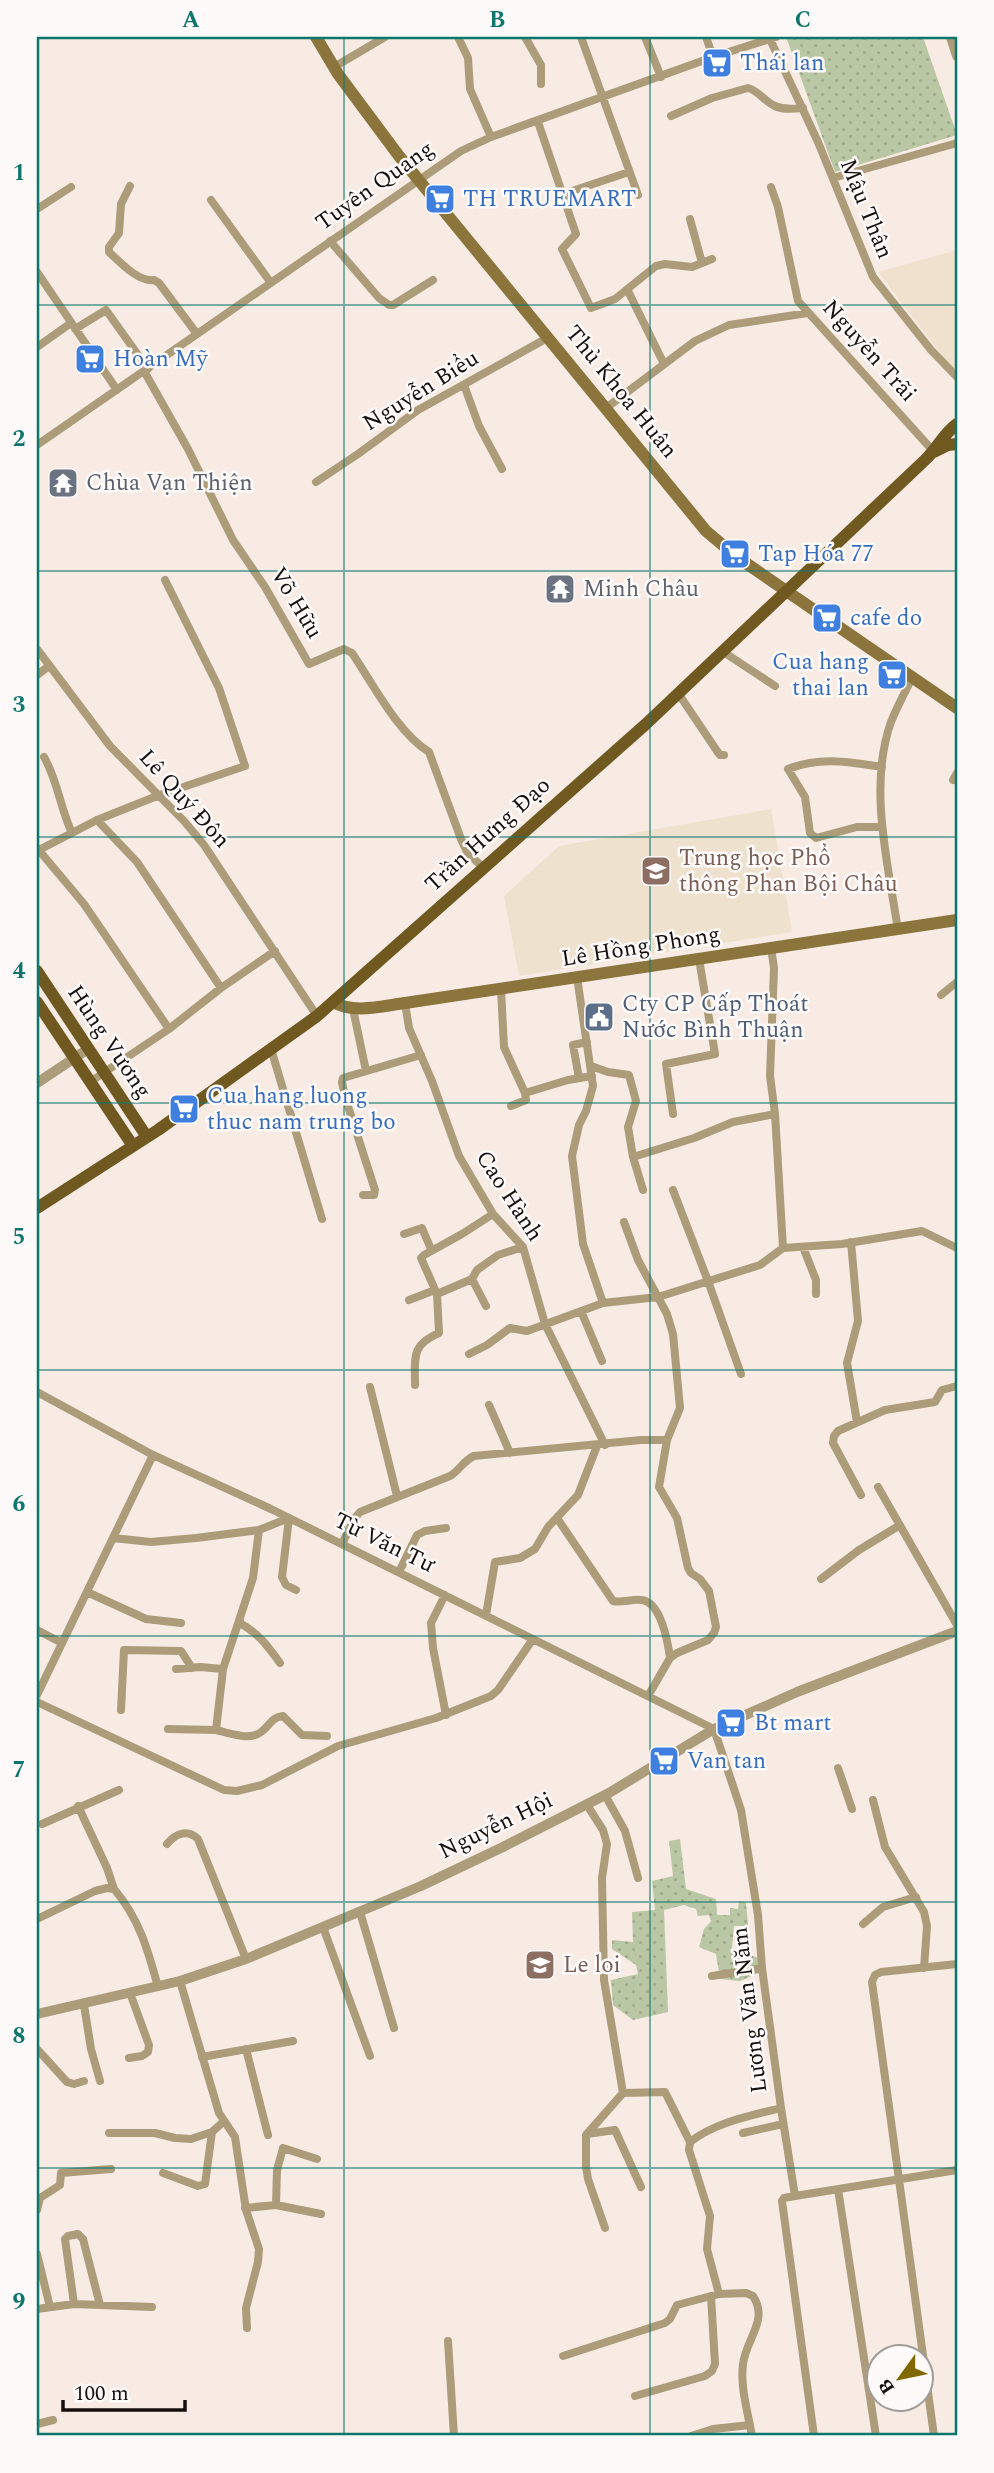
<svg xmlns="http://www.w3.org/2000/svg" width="994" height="2473" font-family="Spectral,serif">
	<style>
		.commercial { fill: #f0e1cf }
		.education { fill: #eee2ce }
		.green { fill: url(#green-dots) }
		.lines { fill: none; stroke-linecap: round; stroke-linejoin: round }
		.minor { stroke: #ac9c79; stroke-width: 8 }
		.tertiary { stroke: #ac9c79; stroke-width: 10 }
		.secondary { stroke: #8c743d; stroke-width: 12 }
		.primary { stroke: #705921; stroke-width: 12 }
		.grid { fill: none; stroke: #0f766e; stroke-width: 2; stroke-opacity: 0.55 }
		.labels { text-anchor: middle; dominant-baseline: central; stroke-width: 5; stroke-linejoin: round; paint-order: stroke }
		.shop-label { font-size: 23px; fill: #366cbe; stroke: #fdfaf9; text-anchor: start }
		.street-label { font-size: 23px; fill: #15100e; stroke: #fdfaf9 }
		.worship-label { font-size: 23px; fill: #5b616d; stroke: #fdfaf9; text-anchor: start }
		.education-label { font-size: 23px; fill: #785e54; stroke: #fdfaf9; text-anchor: start }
		.service-label { font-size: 23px; fill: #4e5e75; stroke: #fdfaf9; text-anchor: start }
		.neatline { fill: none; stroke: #0f766e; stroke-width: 2.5 }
		.grid-label { font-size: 23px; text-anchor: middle; font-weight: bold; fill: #0f766e }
	</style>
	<defs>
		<pattern id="green-dots" width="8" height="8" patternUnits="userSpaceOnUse" patternTransform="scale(1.75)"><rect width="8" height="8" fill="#bac7a4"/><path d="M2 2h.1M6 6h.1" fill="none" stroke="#9faa8c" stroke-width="1.8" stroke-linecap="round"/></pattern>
	</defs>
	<rect width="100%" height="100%" fill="#f8ebe3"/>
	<path class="commercial" d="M957,250V375L878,272Z"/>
	<path class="education" d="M771,809L792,932L519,976L504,896L559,846Z"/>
	<path class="green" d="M786,37H923L957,135L835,172Z
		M680,1839L686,1889L716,1899L717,1915H730V1908L738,1909L739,1901L746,1902L748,1926H734L732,1948L758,1958L759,1973L740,1981L720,1979L716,1954L699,1947L704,1929L711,1921L709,1915L698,1916L696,1909L684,1905L664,1910L668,2012L633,2020L613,2005L611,1980L638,1974L636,1965L612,1949V1940L633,1942L632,1912L655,1910L652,1881L673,1876L669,1841Z"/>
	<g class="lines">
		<path class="minor" d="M458,37L468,58L470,89L491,137
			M525,37L541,65V84
			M581,37L638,195
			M645,37L661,77
			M706,37L713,57
			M769,37L818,142L873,277L931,350L957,377
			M334,67L385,37
			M671,116L712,98L748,88C759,91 763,100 773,105C781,110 793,109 803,108
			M538,122L576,234L562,249L591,308L615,299L656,266L665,264L692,267L712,259
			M833,178L957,143
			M130,186L121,204L119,233L109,247V252C120,262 138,282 154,280L159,283L197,334
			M771,187L778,207L798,301L934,452
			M563,194L629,172
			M211,200L271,283
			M37,209L71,187
			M690,219L702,263
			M330,241L379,298L389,305H393L433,280
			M37,272L117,390
			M628,291L664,364
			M75,329L106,310L148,369
			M37,347L71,323
			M144,371L188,449L233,540L265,587L309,664L344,649L352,653C373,684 397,732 429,752L461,839L468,854L483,867
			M464,385L479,426L502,469
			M606,408L695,341L729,325L808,313
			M37,445L461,151L491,137L713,57L776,37
			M316,482L358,454L418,410L549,337
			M37,649L110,746L184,821L204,845L317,1016
			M722,651L775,686
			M37,675L49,666
			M678,693L717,751L720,755H724
			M44,757C58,781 60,808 72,833
			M953,780L957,773
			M97,820L137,862L221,988
			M881,827H857L816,838L810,833L805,797L788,769C820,756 850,762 882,767
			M37,848L84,904L169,1029
			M37,851L97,820L157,796L245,766L219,688L165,580
			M898,930C888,864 868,786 891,722C897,707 905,692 912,678
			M771,948L774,968L770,1076L775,1114L783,1248
			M577,977L593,1086L586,1111L579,1125L572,1156L583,1244L603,1303
			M501,989L504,1047L525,1093L568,1080L592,1076
			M941,995L957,982
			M405,1003L409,1028L432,1081L459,1156L493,1214L523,1247L545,1324L605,1445
			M353,1009L366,1071
			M271,1049L322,1219
			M591,1066L608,1072L629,1075L636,1101L628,1127L633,1157
			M579,1078L573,1045L587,1042
			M90,1082L169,1029L221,988L275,951
			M511,1106L526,1100L525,1093
			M673,1114L666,1064L715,1054L699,959
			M643,1190L633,1157L694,1138L733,1122L775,1114
			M673,1190L708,1281L741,1374
			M363,1195H374L375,1190L345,1097L342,1082L343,1078L421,1055
			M624,1222L638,1260L667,1314L673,1334L680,1408L667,1440L659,1487L677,1518L688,1568L691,1573L700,1579L709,1591L716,1627L714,1633L708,1640L677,1653L670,1658L648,1696
			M404,1234L422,1228L431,1249
			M851,1242L858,1321L847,1363L857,1422
			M803,1247L816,1280V1294
			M472,1279L486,1306
			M437,1294L421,1258L424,1255L462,1234L493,1214
			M409,1300L435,1290
			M581,1311L602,1361
			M469,1354L487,1345L510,1328L527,1331L603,1303L658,1297L760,1265L783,1248L842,1244L922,1231L957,1248
			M415,1385C415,1357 411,1345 439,1333L437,1294L472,1279L477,1270L498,1255L523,1247
			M370,1387L397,1496
			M37,1392L153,1455L271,1509L714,1729L741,1810L758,1915L762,1968L781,2108C750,2116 716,2122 690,2142L689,2150L710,2216L707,2249L719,2294L746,2293L753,2296C769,2320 746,2339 743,2364C740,2387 748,2413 752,2436
			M489,1405L510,1453
			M878,1487L957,1625
			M861,1495L833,1443L834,1436L838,1431L885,1410L935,1402L942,1390L957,1386
			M557,1518L613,1601C623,1603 631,1599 641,1600C661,1601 668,1643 670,1658
			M113,1538L151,1542L196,1538L259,1530L289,1518L282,1577L286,1585L296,1590
			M342,1544L354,1519L360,1512L450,1476C460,1470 463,1461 474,1456L641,1440H667
			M399,1572L417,1535L425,1531L446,1528
			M821,1579L859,1550L900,1525
			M87,1592L146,1619L181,1623
			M445,1595L431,1623L433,1648L446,1715
			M486,1615L495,1562L520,1558L535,1549L548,1527L578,1495L597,1446
			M240,1621L239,1623C257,1631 269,1648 280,1663
			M37,1630L62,1643
			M176,1669L200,1667L223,1669
			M37,1695L153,1455
			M37,1702L224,1790L237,1791L262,1785L338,1746L436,1718L491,1696L498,1690L533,1639
			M121,1710L124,1650L181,1651L192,1668
			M168,1729L216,1730L223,1669L253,1578L259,1530
			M216,1730C228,1733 250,1741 261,1732C270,1726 271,1717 283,1716L302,1735L327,1736
			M838,1768L852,1809
			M605,1795L625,1831L638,1878
			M873,1800L885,1847L924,1912L927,1926L924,1968
			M587,1805L603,1830L607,1844L602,1878L604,1980L623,2093L586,2135V2166L588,2179L605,2228
			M78,1806L107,1868L114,1889
			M42,1824L119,1790
			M167,1844C176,1833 188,1829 198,1839L246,1959
			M360,1912L394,2028
			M37,1919L95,1891L107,1888L114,1889C139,1918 148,1950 158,1987
			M863,1924L883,1907L916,1897
			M323,1927L370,2056
			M712,1976L762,1968
			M180,1981L219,2113L235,2137L246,2210L259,2249L258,2262L246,2308L247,2328
			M84,2005L91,2049L100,2081
			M37,2049L67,2082L74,2084L84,2081
			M246,2049L268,2135
			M202,2057L293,2041
			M129,2058L142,2056L148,2052L149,2045L130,1993
			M623,2093L665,2092L690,2142
			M781,2108L795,2196
			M109,2133H155L175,2138L191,2139L212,2132
			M743,2133L783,2124
			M587,2134L615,2130L641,2187
			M163,2173L198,2186L205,2184L212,2132L223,2122
			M838,2189L876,2436
			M276,2205L277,2170L283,2148L317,2159
			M245,2208L276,2205L321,2214
			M37,2210L40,2198L60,2185L61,2173L111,2169
			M37,2254L50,2307
			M74,2304L65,2239L68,2236L78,2234L83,2239L100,2305
			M37,2309L74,2304L152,2307
			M448,2341L454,2436
			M563,2356L665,2323L670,2319L677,2305L719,2294
			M635,2396L705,2376L712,2371L715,2364L711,2296
			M37,2424L53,2420
			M691,2436L713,2429L750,2425
			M814,2436L782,2201L784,2198L795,2196L957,2170
			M934,2436L872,1982L875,1975L881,1972L957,1964"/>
		<path class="tertiary" d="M951,37L957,56
			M37,1083L88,1049
			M37,2014L180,1981L246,1959L421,1886L503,1847L609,1793L714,1729L797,1692L957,1631"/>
		<path class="secondary" d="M316,37L338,74L399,156L706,531L737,557L957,708
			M333,1002C354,1014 382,1006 405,1003L957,920"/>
		<path class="primary" d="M934,452L948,445L957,444
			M37,971L147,1137
			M37,1002L133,1146
			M37,1208L158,1130L317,1016L646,724L925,460C937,449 943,434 957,424"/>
	</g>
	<path class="grid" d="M344,37V2436M650,37V2436M37,305H957M37,571H957M37,837H957M37,1103H957M37,1370H957M37,1636H957M37,1902H957M37,2168H957"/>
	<defs>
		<g id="supermarket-square" transform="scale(1.575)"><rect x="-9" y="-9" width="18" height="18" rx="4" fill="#3f7fe0" stroke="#fdfaf9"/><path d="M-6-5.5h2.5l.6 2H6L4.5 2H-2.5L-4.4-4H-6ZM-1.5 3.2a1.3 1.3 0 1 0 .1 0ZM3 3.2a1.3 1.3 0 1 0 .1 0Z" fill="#fff"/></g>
		<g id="temple-square" transform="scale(1.575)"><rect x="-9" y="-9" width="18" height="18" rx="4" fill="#6b7280" stroke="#fdfaf9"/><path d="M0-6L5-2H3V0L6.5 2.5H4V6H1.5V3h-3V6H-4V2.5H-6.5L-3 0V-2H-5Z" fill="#fff"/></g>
		<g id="school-square" transform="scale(1.575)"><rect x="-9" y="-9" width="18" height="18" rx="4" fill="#8d6e63" stroke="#fdfaf9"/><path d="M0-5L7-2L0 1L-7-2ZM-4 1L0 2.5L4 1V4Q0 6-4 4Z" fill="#fff"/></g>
		<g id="civic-square" transform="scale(1.575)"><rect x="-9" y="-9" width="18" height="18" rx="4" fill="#5c6f8a" stroke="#fdfaf9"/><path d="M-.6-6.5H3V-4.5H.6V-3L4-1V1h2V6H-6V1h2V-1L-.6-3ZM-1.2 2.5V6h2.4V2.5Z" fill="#fff"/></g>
	</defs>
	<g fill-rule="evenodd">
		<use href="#supermarket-square" x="717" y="63"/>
		<use href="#supermarket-square" x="440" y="199"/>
		<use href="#supermarket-square" x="90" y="359"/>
		<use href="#temple-square" x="63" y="483"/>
		<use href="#supermarket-square" x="735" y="554"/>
		<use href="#temple-square" x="560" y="589"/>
		<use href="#supermarket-square" x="827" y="618"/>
		<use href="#supermarket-square" x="892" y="675"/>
		<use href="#school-square" x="656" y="871"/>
		<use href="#civic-square" x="599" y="1017"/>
		<use href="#supermarket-square" x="184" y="1109"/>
		<use href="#supermarket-square" x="731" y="1723"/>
		<use href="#supermarket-square" x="664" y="1761"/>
		<use href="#school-square" x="540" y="1965"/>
	</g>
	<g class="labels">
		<g class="shop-label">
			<text x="740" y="63">Thái lan</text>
			<text x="463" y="199">TH TRUEMART</text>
			<text x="113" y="359">Hoàn Mỹ</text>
			<text x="758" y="554">Tap Hóa 77</text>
			<text x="850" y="618">cafe do</text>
			<text x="869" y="662" text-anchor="end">Cua hang<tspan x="869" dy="26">thai lan</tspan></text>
			<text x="207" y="1096">Cua hang luong<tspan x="207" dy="26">thuc nam trung bo</tspan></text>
			<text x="754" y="1723">Bt mart</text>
			<text x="687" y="1761">Van tan</text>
		</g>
		<g class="street-label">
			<text transform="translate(375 186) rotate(-35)">Tuyên Quang</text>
			<text transform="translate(866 209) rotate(68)">Mậu Thân</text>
			<text transform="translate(869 351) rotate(48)">Nguyễn Trãi</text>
			<text transform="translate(421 391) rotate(-32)">Nguyễn Biểu</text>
			<text transform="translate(621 392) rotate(51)">Thủ Khoa Huân</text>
			<text transform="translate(296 603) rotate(59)">Võ Hữu</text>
			<text transform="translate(184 799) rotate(48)">Lê Quý Đôn</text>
			<text transform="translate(488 835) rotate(-42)">Trần Hưng Đạo</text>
			<text transform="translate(641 947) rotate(-9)">Lê Hồng Phong</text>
			<text transform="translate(109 1042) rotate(56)">Hùng Vương</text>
			<text transform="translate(509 1196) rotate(57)">Cao Hành</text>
			<text transform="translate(384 1543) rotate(26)">Từ Văn Tư</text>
			<text transform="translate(496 1826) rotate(-26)">Nguyễn Hội</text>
			<text transform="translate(750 2010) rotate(-97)">Lương Văn Năm</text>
		</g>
		<g class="worship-label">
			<text x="86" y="483">Chùa Vạn Thiện</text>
			<text x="583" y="589">Minh Châu</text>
		</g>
		<g class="education-label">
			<text x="679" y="858">Trung học Phổ<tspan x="679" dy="26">thông Phan Bội Châu</tspan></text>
			<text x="563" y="1965">Le loi</text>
		</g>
		<g class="service-label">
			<text x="622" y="1004">Cty CP Cấp Thoát<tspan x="622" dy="26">Nước Bình Thuận</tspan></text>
		</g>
	</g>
	<rect width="994" height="2473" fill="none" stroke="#fdfaf9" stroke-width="77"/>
	<g transform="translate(900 2378) rotate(237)"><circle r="33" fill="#fdfaf9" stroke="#a09c9b" stroke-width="2"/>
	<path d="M0-5L12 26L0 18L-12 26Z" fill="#816901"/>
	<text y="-10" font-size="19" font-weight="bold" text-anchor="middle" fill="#15100e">B</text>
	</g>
	<path d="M63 2400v10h122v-10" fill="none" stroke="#15100e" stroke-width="3.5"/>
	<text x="74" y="2400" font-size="21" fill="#15100e" stroke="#fdfaf9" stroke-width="5" paint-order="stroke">100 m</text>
	<rect x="38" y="38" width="918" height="2396" class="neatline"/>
	<g class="grid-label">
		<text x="191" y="27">A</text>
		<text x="497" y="27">B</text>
		<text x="803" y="27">C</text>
		<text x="19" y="180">1</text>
		<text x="19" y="446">2</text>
		<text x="19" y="712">3</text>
		<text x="19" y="978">4</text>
		<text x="19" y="1244">5</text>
		<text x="19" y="1511">6</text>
		<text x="19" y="1777">7</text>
		<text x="19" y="2043">8</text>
		<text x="19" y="2309">9</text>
	</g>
</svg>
